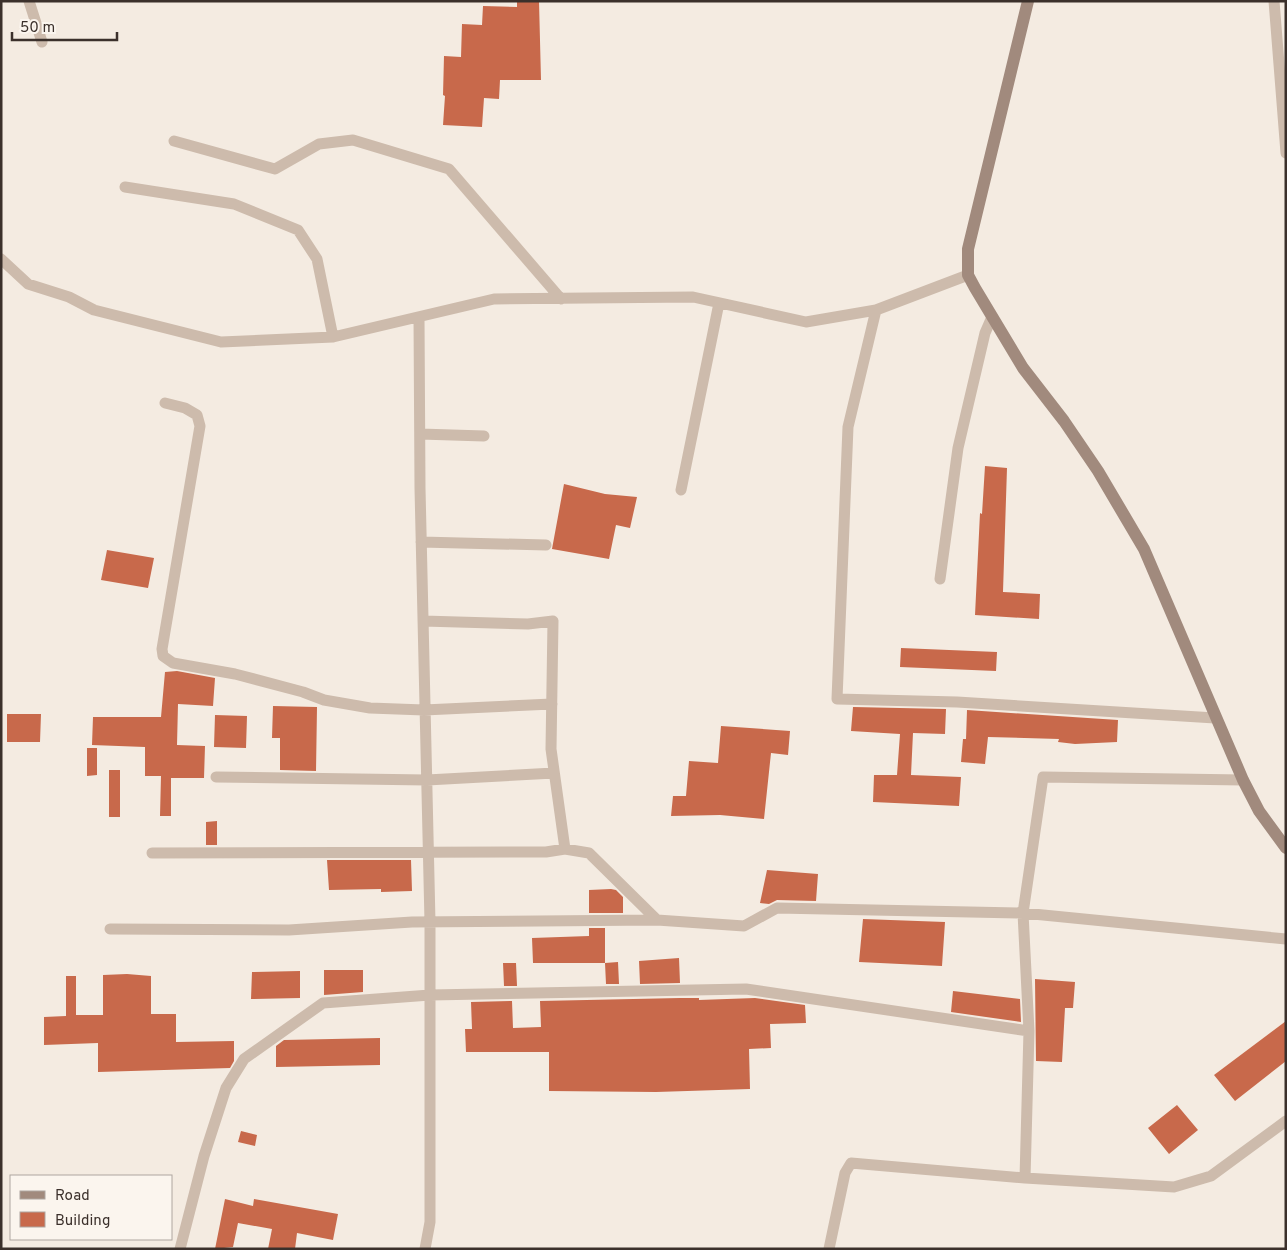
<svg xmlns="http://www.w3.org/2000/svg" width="1287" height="1250" font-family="Overpass,sans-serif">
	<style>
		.building { fill: #c8694b }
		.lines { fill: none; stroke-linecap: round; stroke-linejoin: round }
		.street { stroke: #cdbbac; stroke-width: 11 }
		.secondary { stroke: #a18a7d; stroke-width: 12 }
	</style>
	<rect width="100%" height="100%" fill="#f4ebe1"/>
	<path class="building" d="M517,1H539L541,80H500L499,99L484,98L482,127L443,125L445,96L443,95L444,56L461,57L462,24L482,25L483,6L517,7Z
		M985,466L1007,468L1003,592L1040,594L1039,619L975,615L980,513L982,514Z
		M564,484L605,494L637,497L630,528L616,525L609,559L552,549Z
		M107,550L154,558L148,588L101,580Z
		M901,648L997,652L996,671L900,667Z
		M177,671L215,678L213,706L178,704L177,745L205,746L204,778H171V816H160L161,776H145V747L92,745L93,717H161L165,672Z
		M273,706L317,707L316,771L280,770V738H272Z
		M853,707L946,709L945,734L913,733L911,775L961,777L959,806L873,802L874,775H897L900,734L851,731Z
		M967,710L1118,720L1117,742L1075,744L1058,742L1059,739L988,737L985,764L961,762L963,739H966Z
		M7,714H41L40,742H7Z
		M215,715L247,716L246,748L214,747Z
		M721,726L790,731L788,755L771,753L764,819L720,815L671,816L673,796H686L689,761L718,763Z
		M87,748H97V775L87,776Z
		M109,770H120V817H109Z
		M217,821V845H206V822Z
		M327,860H411L412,891L381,892V889L329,890Z
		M767,870L818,874L816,901L777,900L769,904L760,903Z
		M611,889L616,890L623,897V913H589V890Z
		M863,919L945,922L942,966L859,962Z
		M589,928H605V963H533L532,938L589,936Z
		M679,958L680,983L640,984L639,961Z
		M618,962L619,984H606L605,963Z
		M503,963H516L517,986H504Z
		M324,970H363V992L324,995Z
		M300,971V998L251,999L252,972Z
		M127,974L151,976V1014H176V1042L234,1041V1061L230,1068L98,1072V1043L44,1045V1017L66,1016V976H76V1015H103V975Z
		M1035,979L1075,982L1073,1008H1065L1062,1062L1036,1061Z
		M953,991L1020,999L1021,1022L951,1012Z
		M680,998H699V1000L755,998L805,1005L806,1023L770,1024L771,1048L749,1049L750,1089L656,1092L549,1091V1052H466L465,1029H472L471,1002L512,1001L513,1028L541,1027L540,1001Z
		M1286,1021V1061L1235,1101L1214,1075Z
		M380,1038V1065L276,1067V1046L284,1040Z
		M1177,1105L1198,1130L1169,1154L1148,1128Z
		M241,1131L257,1135L255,1146L238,1142Z
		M225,1199L253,1206L254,1199L338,1214L333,1240L297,1233L295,1249H268L272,1229L238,1223L233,1247L215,1249Z"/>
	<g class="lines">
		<path class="street" d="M29,1L42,42
			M1274,1L1286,153
			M174,141L275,169L319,144L353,140L449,169L561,299
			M125,187L234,204L298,230L317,259L333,337
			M1,259L28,284L69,297L94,310L221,342L333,337L494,299L693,297L806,322L876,310L968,275
			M876,310L848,427L837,699L957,702L1215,718
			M419,317L420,488L430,922V1222L425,1249
			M165,403L185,408L197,415L200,426L162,649L163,656L173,663L235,674L303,692L324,700L370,708L424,710L552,704
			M420,434L484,436
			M681,490L719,303
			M421,542L546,545
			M940,579L958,448L985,333L992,317
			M423,621L528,624L553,621L551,749L565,849
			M216,777L427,780L554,773
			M152,853L546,852L565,849L589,853L657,920
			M110,929L289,930L412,922L657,920L744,926L777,908L1023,913L1286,939
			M1025,1178L1029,1031L1023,913L1043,777L1243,780
			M180,1249L204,1156L226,1088L244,1059L323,1003L430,995L746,989L1029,1031
			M829,1249L845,1173L851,1163L1025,1178L1174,1187L1211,1176L1286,1121"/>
		<path class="secondary" d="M1028,1L968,249V275L975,288L1023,368L1064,421L1098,471L1144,549L1243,780L1259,811L1286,848"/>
	</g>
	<rect width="1287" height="1250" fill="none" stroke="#3b302b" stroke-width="5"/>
	<rect x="10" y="1175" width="162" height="65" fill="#fbf5ee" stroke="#aea6a0"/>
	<rect x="20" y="1191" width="25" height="8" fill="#a18a7d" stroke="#aea6a0"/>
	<text x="55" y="1200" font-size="15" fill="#3b302b">Road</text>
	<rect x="20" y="1212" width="25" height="15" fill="#c8694b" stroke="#aea6a0"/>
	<text x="55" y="1225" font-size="15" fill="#3b302b">Building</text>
	<path d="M12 32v8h105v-8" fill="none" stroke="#3b302b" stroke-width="2.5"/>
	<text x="20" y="32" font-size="15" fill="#3b302b" stroke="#fbf5ee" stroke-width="4" paint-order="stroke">50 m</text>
</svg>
